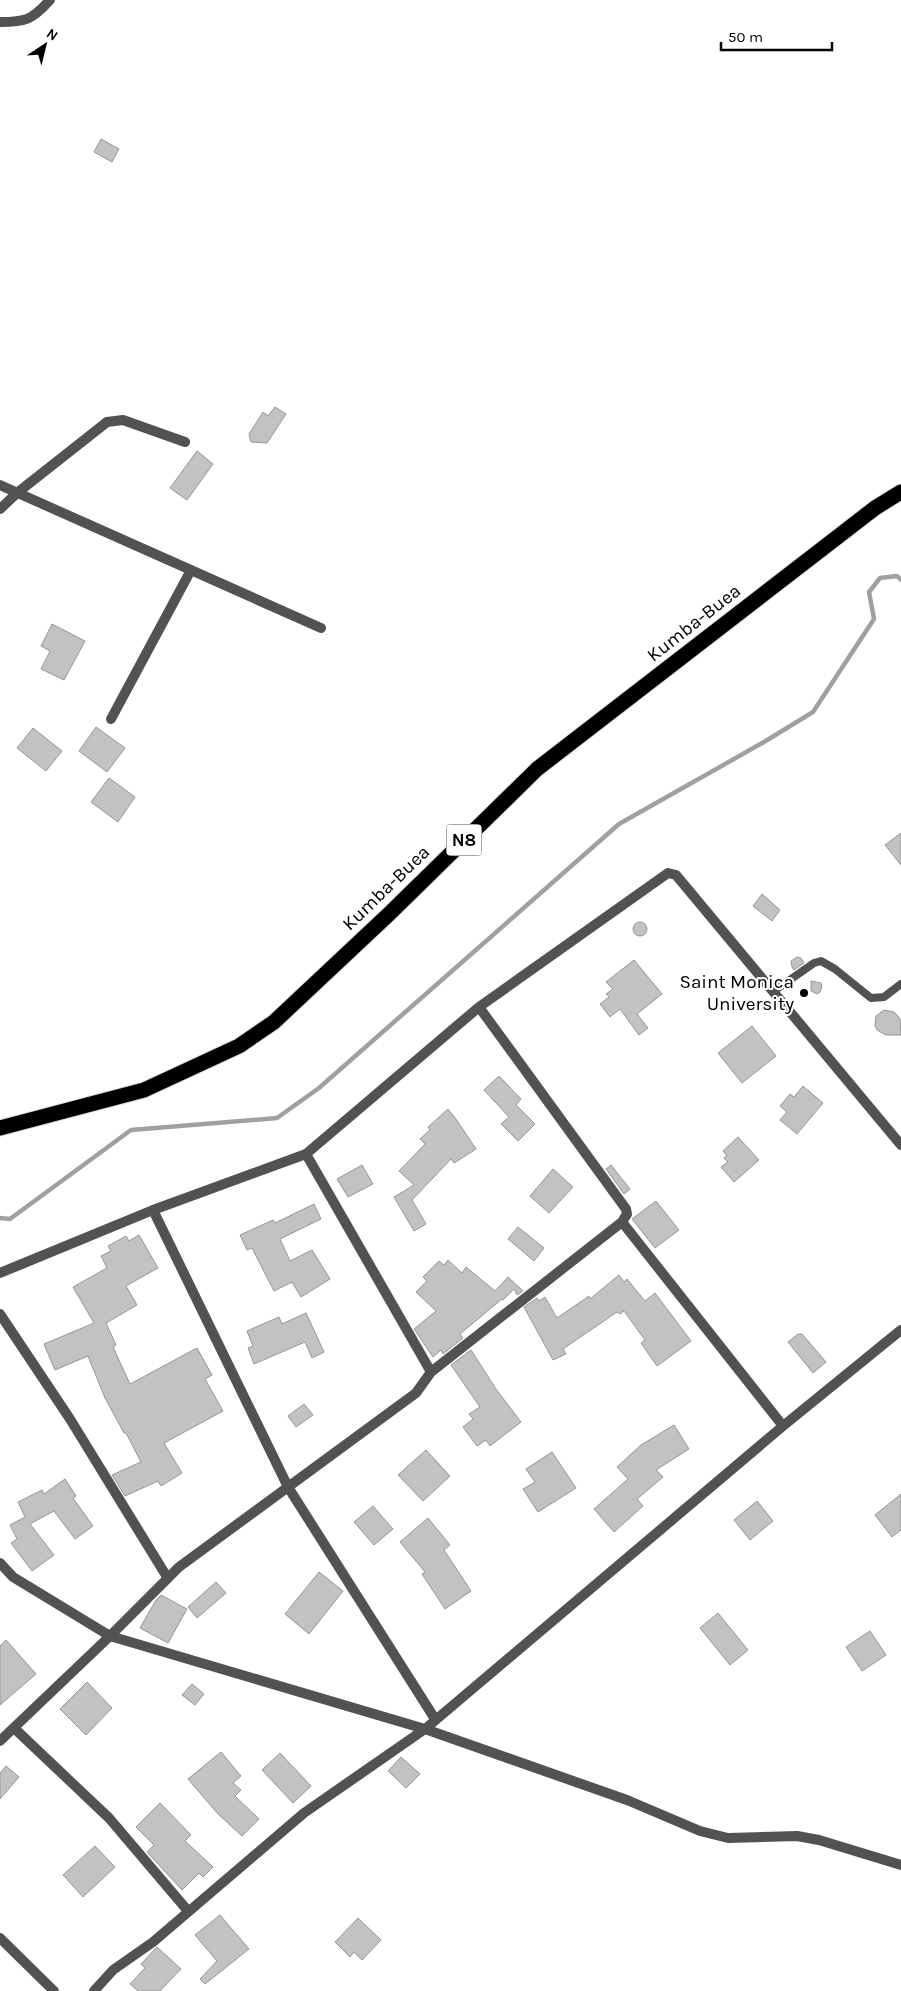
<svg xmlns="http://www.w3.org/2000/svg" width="901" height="1991" font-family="Karla,sans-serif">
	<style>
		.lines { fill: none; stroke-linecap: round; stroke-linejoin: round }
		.stream { stroke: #a0a0a0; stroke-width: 4.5 }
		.building { fill: #c2c2c2; stroke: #969696 }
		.highway-casing { stroke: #dbdbdb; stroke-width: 17 }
		.lane { stroke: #525252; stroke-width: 8 }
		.street { stroke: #525252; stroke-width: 10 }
		.highway { stroke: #000; stroke-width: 15 }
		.poi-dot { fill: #000; stroke: #fff; stroke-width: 2 }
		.labels { text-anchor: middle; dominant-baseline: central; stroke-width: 4; stroke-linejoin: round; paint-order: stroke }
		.shield { fill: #fff; stroke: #4c4c4c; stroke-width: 1 }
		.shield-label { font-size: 18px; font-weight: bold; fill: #000 }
		.street-label { font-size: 19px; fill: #000; stroke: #fff }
		.poi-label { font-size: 19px; fill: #000; stroke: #fff; text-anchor: end }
	</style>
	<rect width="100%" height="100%" fill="#fff"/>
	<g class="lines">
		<path class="stream" d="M0,1218L10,1219L131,1130L277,1118L319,1088L619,824L764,742L813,712L874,619L869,592L880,578L897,576L901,580"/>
	</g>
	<path class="building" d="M101,139L119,149L112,162L94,152Z
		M275,407L286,414L267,443L251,442L249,434L263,412L268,416Z
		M197,451L213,464L187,500L170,488Z
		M52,624L85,641L64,680L41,669L50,651L41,646Z
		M96,727L125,748L107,772L79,751Z
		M33,728L62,751L46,771L17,748Z
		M109,778L135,797L118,822L91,802Z
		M901,833V865L885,845Z
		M762,894L780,910L772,921L753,906Z
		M633 929a7 7 0 1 1 14 0a7 7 0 1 1-14 0Z
		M797,957L801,958L804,963L794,970L792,967L791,961Z
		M634,960L662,994L637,1014L648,1028L639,1035L620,1009L610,1017L600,1004L609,997L606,994L613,989L606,982Z
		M811,981L821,983L822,987L820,992L817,994L811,991Z
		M884,1010L894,1012L897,1015L900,1019L901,1035H886L877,1030L875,1026L876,1016Z
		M752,1026L776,1056L742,1083L718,1053Z
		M499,1076L521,1099L516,1105L535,1124L518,1141L501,1124L509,1117L484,1090Z
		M803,1086L823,1103L797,1134L780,1120L787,1112L780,1106L790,1094L794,1097Z
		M448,1109L456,1119L476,1149L454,1163L451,1159L412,1200L426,1224L414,1231L394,1197L414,1185L399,1171L425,1144L420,1139L430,1130L428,1127Z
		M738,1137L759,1160L734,1182L721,1167L728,1162L724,1158L727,1156L723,1151Z
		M362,1165L373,1184L348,1197L337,1179Z
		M611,1165L630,1189L624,1194L606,1169Z
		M553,1169L573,1187L549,1213L530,1196Z
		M656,1201L679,1230L655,1248L632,1219Z
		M314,1204L321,1219L280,1239L290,1261L312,1250L330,1279L301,1297L292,1282L274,1291L252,1248L247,1250L240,1235L273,1220L275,1223Z
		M518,1227L544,1248L534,1261L508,1239Z
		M139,1235L158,1268L126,1286L137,1305L106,1323L116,1345L113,1347L130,1384L197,1348L212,1375L205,1379L223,1411L164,1443L182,1473L161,1486L158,1481L125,1496L112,1475L141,1462L126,1433H124L105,1398L88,1356L55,1370L44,1344L94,1323L73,1287L107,1268L101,1256L111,1251L108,1246L126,1236L129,1241Z
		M448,1260L462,1273L466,1267L495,1291L508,1277L523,1291L517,1295L514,1289L503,1300L502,1299L460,1334L463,1338L443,1354L441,1350L433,1357L414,1329L436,1311L416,1292L427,1281L423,1277L439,1261L444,1265Z
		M619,1275L624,1282L627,1279L645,1301L655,1293L691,1341L657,1366L641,1343L645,1340L624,1311L620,1314L617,1312L563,1349L566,1354L553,1360L524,1307L537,1298L539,1301L545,1297L557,1318L589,1296L590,1299Z
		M306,1313L324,1352L312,1358L305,1342L254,1364L248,1348L253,1346L247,1331L279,1317L282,1324Z
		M798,1334H802L826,1362L813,1373L788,1342Z
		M471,1350L496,1389L521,1422L490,1446L486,1440L477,1446L463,1427L473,1419L469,1414L480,1407L451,1365Z
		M304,1404L313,1415L296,1427L288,1416Z
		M674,1425L689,1449L656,1470L663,1477L637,1499L643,1506L614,1532L594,1509L628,1479L617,1467L641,1445Z
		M426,1450L450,1476L423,1501L398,1475Z
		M552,1452L576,1488L538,1512L523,1489L535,1482L526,1469Z
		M65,1479L76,1496L73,1498L93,1526L75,1539L54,1511L30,1524L54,1555L32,1571L11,1543L17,1539L10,1525L25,1517L18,1502L42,1490L44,1494Z
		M901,1494V1530L892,1537L875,1515Z
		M757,1501L773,1521L750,1540L734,1520Z
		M373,1506L393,1529L374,1545L354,1522Z
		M428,1518L450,1545L444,1550L471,1591L445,1609L422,1574L425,1572L400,1542Z
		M319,1572L343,1591L309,1634L285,1614Z
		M216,1582L226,1593L197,1618L188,1607Z
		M161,1595L187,1609L168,1643L140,1628L156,1600Z
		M718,1613L748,1650L730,1665L700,1628Z
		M870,1631L886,1655L862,1671L846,1647Z
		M6,1640L36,1674L0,1705V1646Z
		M87,1682L112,1708L86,1735L60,1709Z
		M192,1684L204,1694L195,1705L182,1695Z
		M221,1752L241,1776L233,1783L241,1790L235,1796L259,1819L242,1836L218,1814L188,1779Z
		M280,1753L311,1786L293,1803L262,1770Z
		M401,1757L420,1774L406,1788L388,1771Z
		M6,1766L19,1777L0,1799V1773Z
		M160,1803L191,1835L185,1841L213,1867L203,1877L199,1873L182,1890L147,1852L154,1845L136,1827Z
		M95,1846L115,1867L83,1897L63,1875Z
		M220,1915L249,1949L205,1984L200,1979L217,1961L195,1935Z
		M358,1918L381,1940L362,1960L354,1952L350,1957L335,1942Z
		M157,1947L181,1969L160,1991H138L130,1984L145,1968L141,1964Z"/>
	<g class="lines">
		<g class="highway-casing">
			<path id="highway" d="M0,1128L144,1090L239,1046L274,1022L389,914L537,769L875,508L901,492"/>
		</g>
		<path class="lane" d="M774,991L814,963L821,961L835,969L871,998L884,997L901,984"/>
		<path class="street" d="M0,22C26,22 32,20 50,0
			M0,485L321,628
			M0,509L17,493L107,422L123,420L185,442
			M111,719L191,570
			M306,1154L431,1372
			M153,1210L288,1487L435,1719
			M622,1222L783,1426
			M0,1273L153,1210L306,1154L479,1007L668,873L676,875L901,1145
			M0,1314L70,1419L167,1577
			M0,1563L13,1577L110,1636L425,1729L627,1800L700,1831L728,1838L797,1836L819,1840L901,1865
			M14,1728L109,1818L188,1911
			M0,1741L110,1636L179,1567L416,1393L431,1372L622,1222L627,1214L626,1209L479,1007
			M0,1938L54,1991
			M94,1991L113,1970L153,1942L304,1813L425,1729L783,1426L901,1330"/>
		<use href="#highway" class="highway"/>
	</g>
	<circle class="poi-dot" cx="804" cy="993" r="5"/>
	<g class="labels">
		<rect class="shield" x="446.5" y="824.5" width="35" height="31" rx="4"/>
		<g class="shield-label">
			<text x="464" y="840">N8</text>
		</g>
		<g class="street-label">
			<text transform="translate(694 623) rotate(-38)">Kumba-Buea</text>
			<text transform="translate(386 888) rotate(-44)">Kumba-Buea</text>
		</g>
		<g class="poi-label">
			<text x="794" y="982">Saint Monica<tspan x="794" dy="22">University</tspan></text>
		</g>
	</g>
	<g transform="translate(45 45) rotate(35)" stroke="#ffffff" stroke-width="4" paint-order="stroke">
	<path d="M0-4L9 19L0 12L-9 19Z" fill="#000000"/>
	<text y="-8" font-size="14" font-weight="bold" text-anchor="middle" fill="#000000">N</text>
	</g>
	<path d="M721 42v8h111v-8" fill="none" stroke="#000000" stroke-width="2.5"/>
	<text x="728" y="42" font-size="15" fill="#000000" stroke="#ffffff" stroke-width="4" paint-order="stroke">50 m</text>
</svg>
